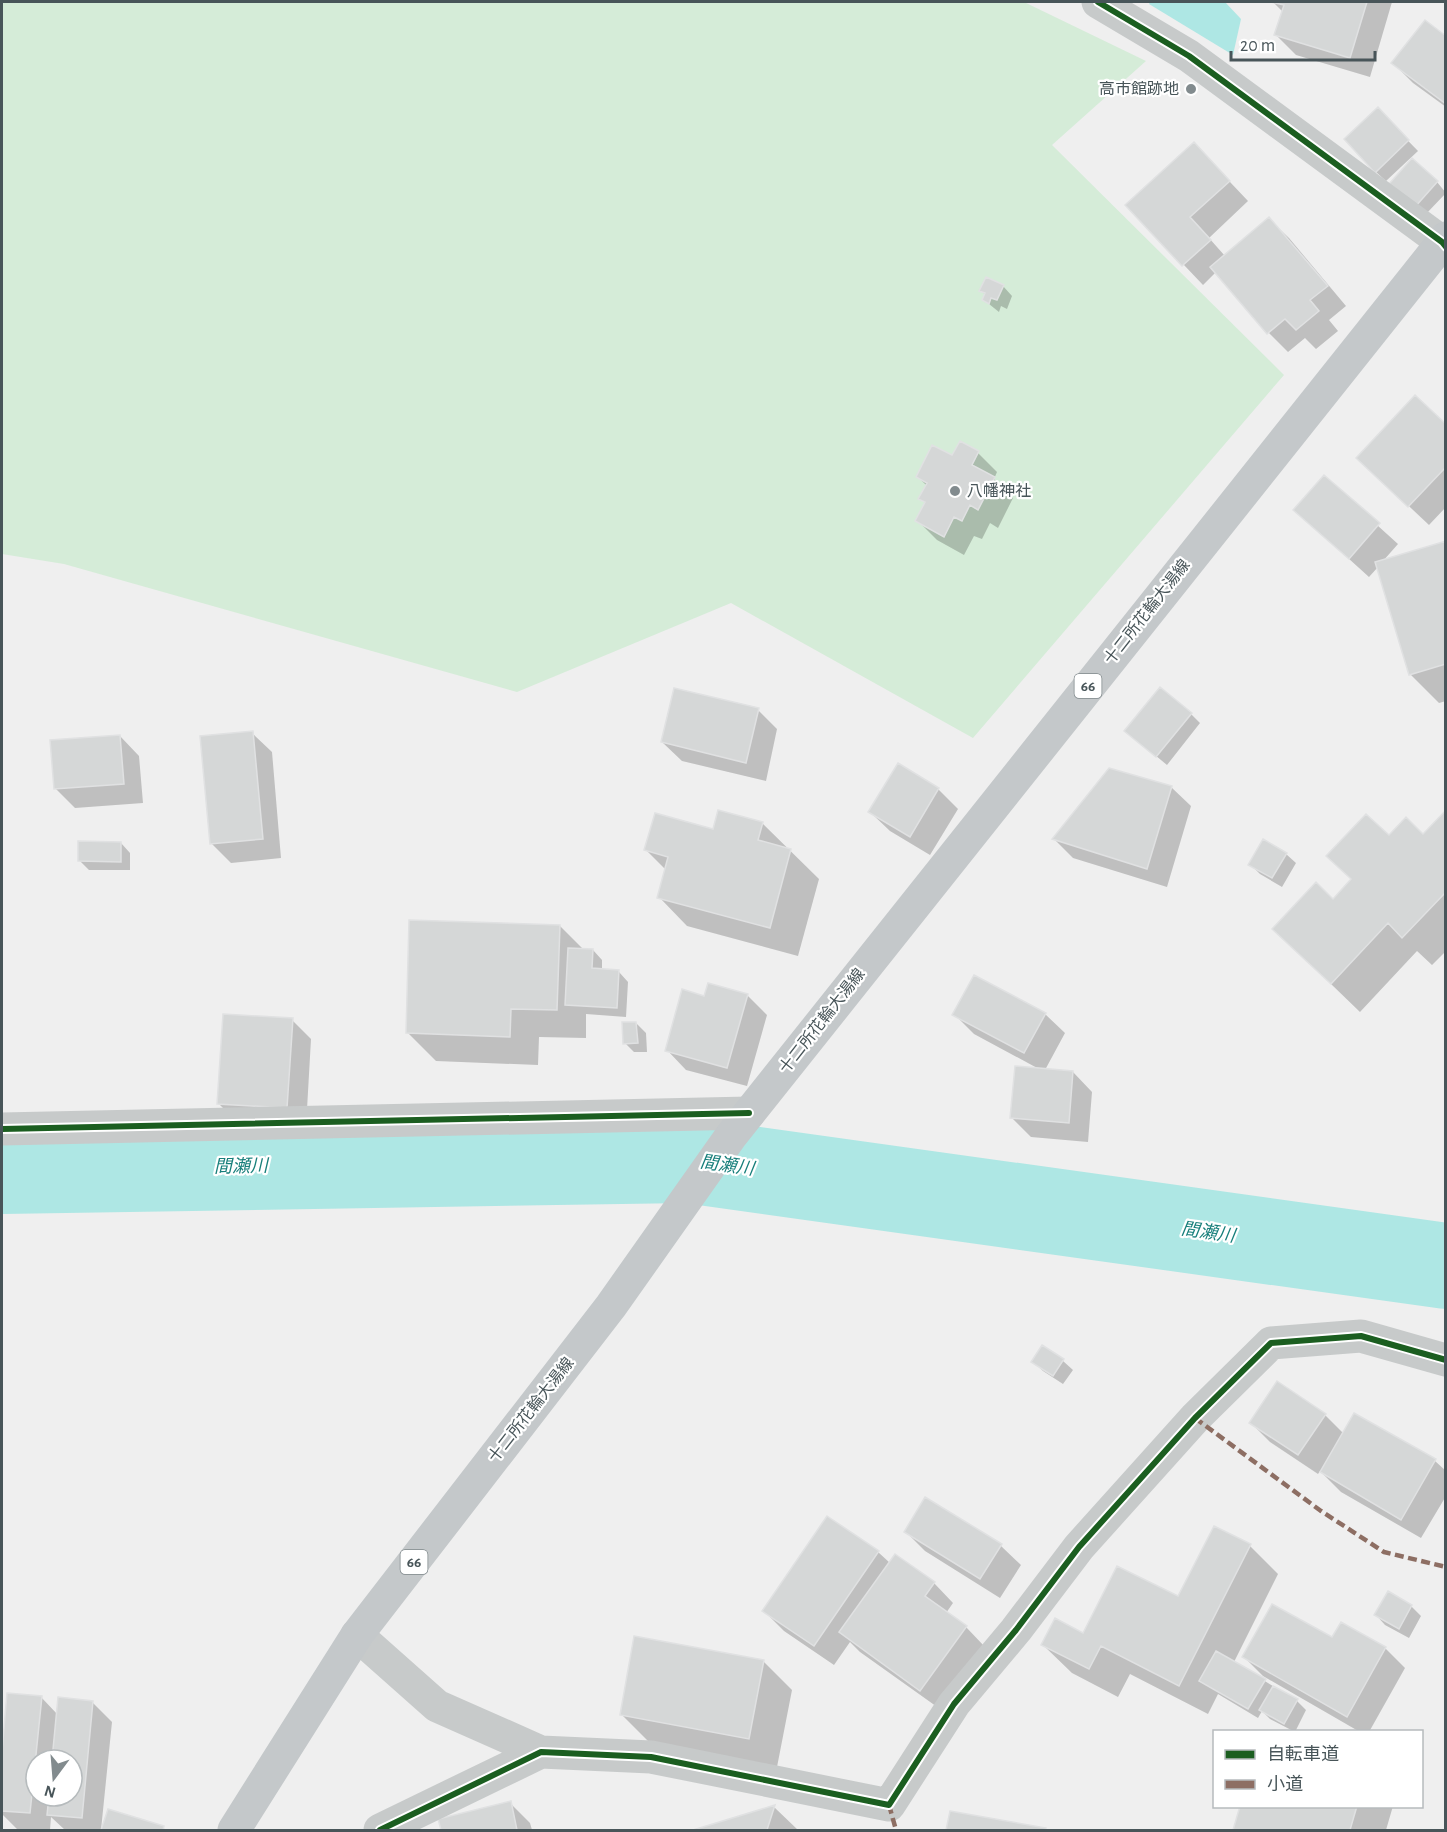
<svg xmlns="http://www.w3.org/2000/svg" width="1447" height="1832" font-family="'Alegreya Sans','Noto Sans JP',sans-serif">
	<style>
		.green { fill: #d5ecd8 }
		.water { fill: #aee7e4 }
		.shadow { fill: #0003; fill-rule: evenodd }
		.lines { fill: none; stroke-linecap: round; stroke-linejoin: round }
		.river { stroke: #aee7e4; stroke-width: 86 }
		.building { fill: #d5d7d7; stroke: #e0e1e2; stroke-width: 1.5 }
		.minor { stroke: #c7caca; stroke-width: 33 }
		.primary { stroke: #c4c8ca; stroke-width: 33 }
		.quiet { stroke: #8d6e63; stroke-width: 4.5; stroke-dasharray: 9 4.5; stroke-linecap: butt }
		.cycleway-casing { stroke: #fff; stroke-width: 10 }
		.cycleway { stroke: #1b5e20; stroke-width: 6 }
		.poi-dot { fill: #828b8e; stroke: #fff; stroke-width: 2 }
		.labels { text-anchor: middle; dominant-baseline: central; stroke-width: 4.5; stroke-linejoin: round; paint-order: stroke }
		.shield { fill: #fff; stroke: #7f888b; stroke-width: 1.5 }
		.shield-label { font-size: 15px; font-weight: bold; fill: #485559 }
		.poi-label { font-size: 16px; fill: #485559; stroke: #fff; text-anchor: end }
		.street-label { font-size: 16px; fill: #485559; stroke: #fff }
		.water-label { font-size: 18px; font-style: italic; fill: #187f7b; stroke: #fff }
	</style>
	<rect width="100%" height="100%" fill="#efefef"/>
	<path class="green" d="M2,2H1024L1146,61L1052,145L1284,375L973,738L731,603L517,692L64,564L2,554Z"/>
	<path class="water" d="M1150,2H1225L1241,19L1233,55L1149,4Z"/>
	<path class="shadow" d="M1273,2H1392L1370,77L1296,55L1276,35L1283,12Z
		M1446,38V107L1413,83L1393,63Z
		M1378,110L1418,151L1386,181L1376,172Z
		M1213,164L1248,201L1209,238L1225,256L1269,219L1289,238L1346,306L1329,320L1338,331L1316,349L1305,338L1288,352L1269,333L1216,272L1203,285L1128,206Z
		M1437,182L1446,193L1425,215L1401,194Z
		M1003,286L1012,296L1007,309L1001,306L999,312L984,300L986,295L981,291Z
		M1446,426V507L1429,525L1378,477Z
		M978,453L997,472L994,479L1013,498L998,528L990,523L982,539L974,536L964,555L937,540L917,520L926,504L920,498L927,486L918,477L953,457Z
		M1324,477L1398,544L1383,561L1446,543V701L1439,703L1410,674L1378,567L1369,577L1295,510Z
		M758,710L777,729L766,781L682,761L662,742Z
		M1191,714L1200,723L1167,765L1126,731Z
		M252,733L272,752L281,858L231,863L211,843Z
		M120,736L139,756L143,803L75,808L56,789Z
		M899,765L938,789L958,809L930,855L890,831L870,812Z
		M1171,787L1191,806L1167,887L1073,858L1054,839Z
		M1446,813V951L1432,965L1417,951L1360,1012L1274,929L1333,901L1389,838L1423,836Z
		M762,823L819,879L798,956L687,926L659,897L666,870L646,850L714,831Z
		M121,843L130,853V870H89L79,860Z
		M1286,854L1296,863L1282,887L1260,874L1250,864Z
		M560,926L584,950H593L602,960V971L619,972L628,982L626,1017L586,1014V1038L539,1037L538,1065L436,1061L408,1033Z
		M747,995L767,1015L747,1086L686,1070L667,1050L705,997Z
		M954,1014H1045L1065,1033L1045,1070L1073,1072L1092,1092L1088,1142L1031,1137L1011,1117L1039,1069L974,1034Z
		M292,1020L311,1039L306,1127L238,1123L219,1104Z
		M636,1023L646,1033L647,1052H634L625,1043Z
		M1043,1347L1063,1361L1073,1370L1063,1384L1043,1371L1033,1361Z
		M1325,1415L1344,1434L1355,1415L1435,1461L1446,1471V1496L1421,1538L1341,1492L1320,1471L1318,1474L1270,1442L1251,1423Z
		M926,1499L1001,1546L1021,1565L1000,1598L925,1551L906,1532Z
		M1250,1546L1278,1574L1234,1662L1297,1701L1306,1710L1295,1732L1270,1719L1262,1711L1258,1718L1218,1694L1208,1714L1130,1674L1118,1697L1072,1673L1043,1645L1084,1635L1179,1598Z
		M878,1552L890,1563L934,1583L953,1603L946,1613L966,1627L985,1647L940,1709L860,1652L850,1642L834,1665L784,1631L764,1611Z
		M1411,1606L1421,1616L1409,1638L1385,1625L1376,1615Z
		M1332,1639L1385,1648L1405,1668L1369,1732H1360L1263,1676L1244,1657Z
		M763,1661L792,1690L777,1767L650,1743L622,1715Z
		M9,1694L41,1697L58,1715L92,1702L112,1722L101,1830H103L109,1811L163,1828L166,1830H65L51,1817L50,1830L17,1829L2,1814V1766ZM36,1760H72V1796H36Z
		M510,1803L530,1823L532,1830H442L440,1820Z
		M1241,1806H1393L1386,1830H1234Z
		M774,1807L798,1830H698Z
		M951,1813L1045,1830H1046H948Z"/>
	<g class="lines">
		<path class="river" d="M2,1171L686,1160L1446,1266"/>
	</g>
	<path class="building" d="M1271,2H1367L1350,58L1274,35L1284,5Z
		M1425,20L1446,36V104L1391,63Z
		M1378,107L1409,140L1375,173L1344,139Z
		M1194,142L1230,181L1190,217L1211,240L1182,266L1125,205Z
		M1412,158L1438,181L1415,207L1389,184Z
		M1269,217L1328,286L1310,300L1319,311L1296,330L1285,319L1267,334L1210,267Z
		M986,277L1004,285L997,300L991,298L989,304L982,300L985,293L979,291Z
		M1415,395L1446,424V467L1408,507L1356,458Z
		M960,441L979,451L972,465L995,477L978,510L970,505L962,521L954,517L944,537L915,521L925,502L918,499L927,483L916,477L932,445L952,455Z
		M1324,475L1380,523L1349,559L1293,510Z
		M1446,541V664L1409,675L1375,562Z
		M1160,687L1192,713L1156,757L1124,731Z
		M674,688L759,708L746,763L661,742Z
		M253,731L263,839L210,844L200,736Z
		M120,735L124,784L54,789L50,740Z
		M898,763L939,788L910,837L868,812Z
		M1109,768L1172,786L1147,869L1052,839Z
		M718,810L763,822L758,840L791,849L770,928L657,898L668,857L644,850L655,813L713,829Z
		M1446,810V892L1402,938L1388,923L1331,984L1272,929L1316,882L1333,899L1351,879L1326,856L1366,814L1389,835L1406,817L1423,834Z
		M1263,839L1287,853L1272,878L1248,865Z
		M78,841L121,842V862L78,861Z
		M409,920L560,925L557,1010L511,1009L510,1037L406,1033Z
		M568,948L593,949L592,968L619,970L617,1008L565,1005Z
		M974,975L1046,1013L1024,1053L952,1015Z
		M708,983L748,994L727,1068L665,1051L682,989L704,996Z
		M223,1014L293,1018L287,1108L217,1104Z
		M622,1022H636L638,1043L623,1044Z
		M1015,1066L1073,1071L1069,1123L1010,1118Z
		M1042,1345L1064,1359L1053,1376L1031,1362Z
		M1277,1381L1326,1414L1298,1455L1249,1423Z
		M1354,1413L1436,1459L1401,1520L1320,1472Z
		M925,1497L1002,1544L980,1579L904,1532Z
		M827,1516L879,1551L814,1646L762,1611Z
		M1214,1526L1251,1544L1179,1686L1101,1646L1089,1669L1041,1645L1055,1618L1083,1633L1117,1566L1178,1596Z
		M895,1554L935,1582L925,1596L967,1626L920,1691L839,1632Z
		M1388,1591L1412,1605L1399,1629L1374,1615Z
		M1272,1604L1332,1637L1341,1622L1386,1647L1347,1717L1242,1657Z
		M634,1636L764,1660L749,1739L620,1715Z
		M1216,1651L1266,1679L1248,1709L1199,1681Z
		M1273,1686L1298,1699L1284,1724L1259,1710Z
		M7,1693L42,1696L30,1813L2,1811V1751Z
		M58,1697L93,1701L82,1818L47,1815L49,1796H72V1760H52Z
		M511,1801L517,1830H441L438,1819Z
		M775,1805L767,1830H693Z
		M1240,1806H1357L1350,1830H1233Z
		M108,1809L164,1826L163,1830H101Z
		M950,1811L1046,1828L1045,1830H946Z"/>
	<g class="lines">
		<path class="minor" d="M1098,2L1189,56L1442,242L1446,247
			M2,1129L749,1113
			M357,1635L437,1706L541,1752
			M380,1830L541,1752L651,1757L889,1805L954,1704L1016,1630L1079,1547L1195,1418L1271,1343L1361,1336L1446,1360"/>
		<path class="primary" d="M234,1830L357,1635L611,1306L731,1136L1446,238"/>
		<path class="quiet" d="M1195,1418L1321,1511L1384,1552L1446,1567
			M889,1805L896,1830"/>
		<g class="cycleway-casing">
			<path id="cycleway" d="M1098,2L1189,56L1442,242L1446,247
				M2,1129L749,1113
				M380,1830L541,1752L651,1757L889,1805L954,1704L1016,1630L1079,1547L1195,1418L1271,1343L1361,1336L1446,1360"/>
		</g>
		<use href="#cycleway" class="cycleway"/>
	</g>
	<g class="poi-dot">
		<circle cx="1191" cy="89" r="6"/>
		<circle cx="955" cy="491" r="6"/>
	</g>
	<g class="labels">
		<g class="shield">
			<rect x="1074.5" y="674" width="27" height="24" rx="4.5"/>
			<rect x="400.5" y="1550" width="27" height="24" rx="4.5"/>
		</g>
		<g class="shield-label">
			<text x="1088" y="686">66</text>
			<text x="414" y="1562">66</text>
		</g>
		<g class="poi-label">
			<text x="1179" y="89">高市館跡地</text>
			<text x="967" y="491" text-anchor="start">八幡神社</text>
		</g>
		<g class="street-label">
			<text transform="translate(1147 612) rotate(-52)">十二所花輪大湯線</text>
			<text transform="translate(822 1021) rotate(-52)">十二所花輪大湯線</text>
			<text transform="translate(531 1410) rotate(-52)">十二所花輪大湯線</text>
		</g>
		<g class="water-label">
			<text transform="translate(727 1166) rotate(8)">間瀬川</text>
			<text transform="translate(241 1167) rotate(-1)">間瀬川</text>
			<text transform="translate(1208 1233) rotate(8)">間瀬川</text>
		</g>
	</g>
	<rect width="1447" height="1832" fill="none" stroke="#485559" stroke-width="6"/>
	<rect x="1213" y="1730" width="210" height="78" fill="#ffffff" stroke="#b6bbbd" stroke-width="1.5"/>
	<rect x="1225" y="1750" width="30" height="9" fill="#1b5e20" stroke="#b6bbbd" stroke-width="1.5"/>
	<text x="1267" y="1760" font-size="18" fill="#485559">自転車道</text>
	<rect x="1225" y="1780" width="30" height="9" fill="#8d6e63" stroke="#b6bbbd" stroke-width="1.5"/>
	<text x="1267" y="1790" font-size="18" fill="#485559">小道</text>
	<g transform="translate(54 1778) rotate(196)"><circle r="28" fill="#ffffff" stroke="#b6bbbd" stroke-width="1.5"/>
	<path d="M0-4.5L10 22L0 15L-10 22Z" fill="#828b8e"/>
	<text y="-9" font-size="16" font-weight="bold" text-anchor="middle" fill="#485559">N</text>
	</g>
	<path d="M1231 51v9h144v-9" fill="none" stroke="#485559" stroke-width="3"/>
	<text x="1240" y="51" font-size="18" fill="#485559" stroke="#ffffff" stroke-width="4.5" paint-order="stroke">20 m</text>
</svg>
